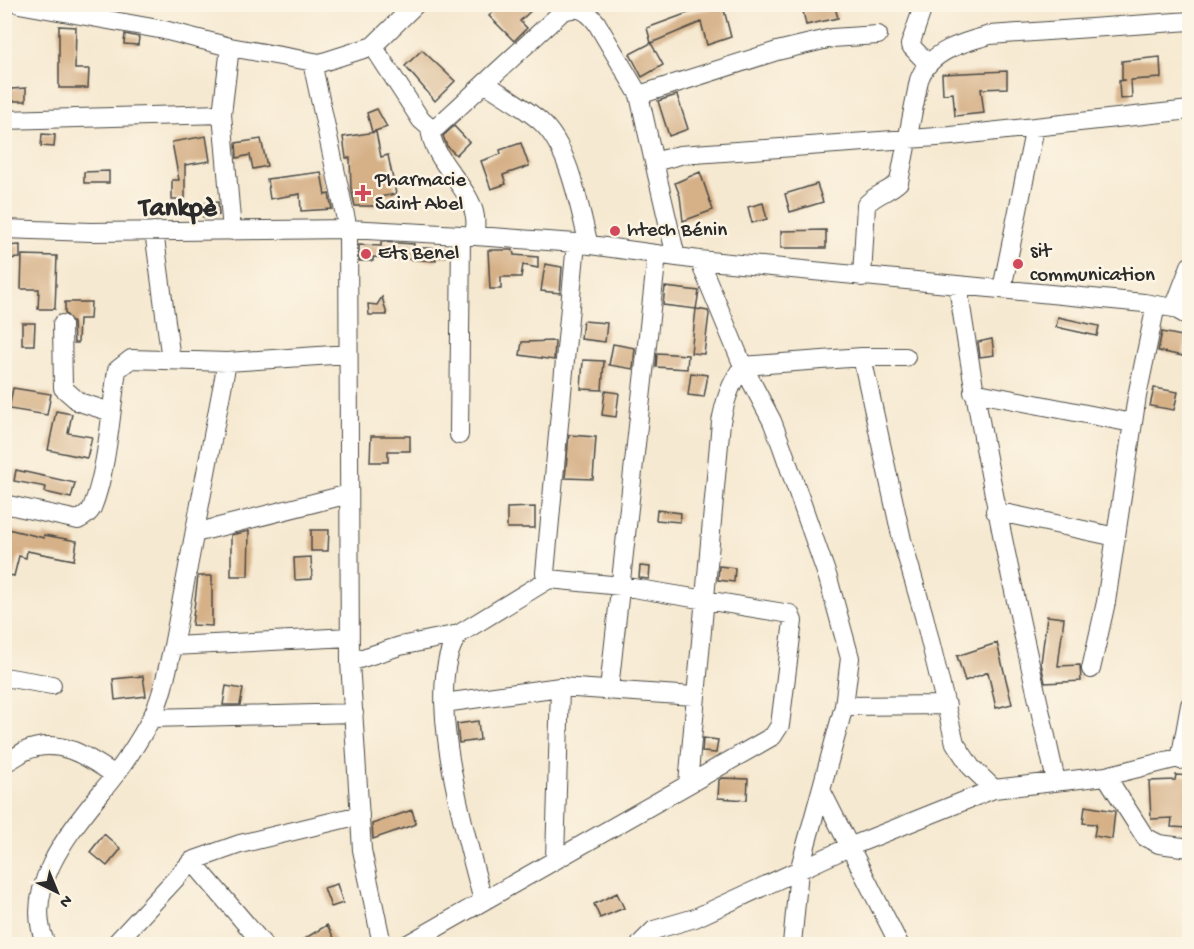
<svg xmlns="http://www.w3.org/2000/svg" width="1194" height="949" font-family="'Gochi Hand',sans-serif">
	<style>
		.building { fill: #d6b188 }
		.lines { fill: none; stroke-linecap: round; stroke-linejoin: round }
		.minor-casing { stroke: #494844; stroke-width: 20 }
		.minor { stroke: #fff; stroke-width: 18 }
		.poi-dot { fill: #d1495b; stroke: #fcf5e5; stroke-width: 2 }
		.labels { text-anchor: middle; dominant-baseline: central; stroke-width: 5; stroke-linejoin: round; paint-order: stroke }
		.poi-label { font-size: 21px; fill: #2b2b2b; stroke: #fcf5e5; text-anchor: start }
		.district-label { font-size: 27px; font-weight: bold; fill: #2b2b2b; stroke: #fcf5e5 }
	</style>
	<rect width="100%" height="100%" fill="#fcf5e5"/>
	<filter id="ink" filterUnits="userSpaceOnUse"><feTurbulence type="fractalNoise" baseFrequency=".0167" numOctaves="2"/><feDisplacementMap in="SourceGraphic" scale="12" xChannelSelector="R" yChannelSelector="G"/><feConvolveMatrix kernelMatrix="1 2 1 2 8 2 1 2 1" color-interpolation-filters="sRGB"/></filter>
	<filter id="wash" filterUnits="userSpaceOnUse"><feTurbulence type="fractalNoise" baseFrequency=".008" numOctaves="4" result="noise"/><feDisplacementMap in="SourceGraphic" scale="24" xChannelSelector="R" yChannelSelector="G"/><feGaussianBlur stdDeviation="1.35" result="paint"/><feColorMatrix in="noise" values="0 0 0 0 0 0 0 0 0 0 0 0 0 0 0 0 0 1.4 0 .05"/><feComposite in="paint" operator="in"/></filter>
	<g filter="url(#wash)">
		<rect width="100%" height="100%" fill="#f6e9d1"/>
		<g id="blocks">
			<path class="building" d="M500,4H538L520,21L527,28L514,41L489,16Z
				M830,4H834L838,18L806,25L803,11Z
				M723,6L731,37L707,45L701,22L651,43L647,28L688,13Z
				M59,26L76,27L75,69H89L88,88H59Z
				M125,34L139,37L138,45L124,44Z
				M651,43L663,65L642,77L630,54Z
				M422,50L455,81L435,101L405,66Z
				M1160,57L1161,78L1131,80L1132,98L1120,99L1119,81L1125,80H1122V61Z
				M1007,71V88L981,89L984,113L955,116L953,93L943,94L942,74Z
				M26,88V101H12L11,89Z
				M677,95L688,129L669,136L658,101Z
				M377,109L387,127L372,132L367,113Z
				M454,126L469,142L456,155L447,146L443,136Z
				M376,132L381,157L388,155L396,194L379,197L380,206H355L351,188L350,158H346L343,137Z
				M42,134L55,135L54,147L41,146Z
				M206,136L210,161L185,165V199H172V180H179L172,142Z
				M261,139L267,166L253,169L250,155L237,158L236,143Z
				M521,143L529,166L503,175L506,184L491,189L481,161L501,154L500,150Z
				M109,171V183H84V172Z
				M321,172L325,195L329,194L332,209L301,211L300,194L270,199L267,179Z
				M700,172L713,210L683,221L680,196L675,183Z
				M817,184L823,202L790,212L785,194Z
				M218,202L219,215L203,217L201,204Z
				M763,203L767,219L752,223L748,207Z
				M826,230V248H781V231Z
				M381,242L414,244V248H450V256L436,257V261L373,257V261H359V245L381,246Z
				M20,245V258L4,259V246Z
				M488,250H513L514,255L538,257V268L523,265L521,277H501V289H490Z
				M22,255L57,256L55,309H38L39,289H21Z
				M545,264L562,267L560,293L541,291Z
				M665,287L699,291L696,309L663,305Z
				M382,297L387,315H369L368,304L377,305Z
				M65,302H91L90,319H79L78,343H74L73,323L65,313Z
				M696,309L708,311L709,314L704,354L691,353Z
				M1058,317L1099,326L1097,336L1056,327Z
				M583,321L607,323L605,342L581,339Z
				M22,323H35L34,345H22Z
				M1162,332L1187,337L1183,356L1158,351Z
				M992,339L994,355L980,357L978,342Z
				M555,341L554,360L520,355L522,342Z
				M613,344L635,348L633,369L609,365Z
				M657,353L688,355L687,369L656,367Z
				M583,360L604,361L602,390L581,389Z
				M691,373L708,375L704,397L688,395Z
				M13,388L51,394L47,415L9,409Z
				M1154,388L1178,392L1174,410L1150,406Z
				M605,391L619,393L616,417L602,415Z
				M56,411L72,414L68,433L92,437L87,458L48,450Z
				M569,435L596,437L593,479L565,478Z
				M371,436H410V451H388V462H370Z
				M16,470L75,483L71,498L45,492L46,487L14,481Z
				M535,507V528H507V508Z
				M657,510L681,513L680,522L656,520Z
				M8,529L44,538V535L77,541L74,560L27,551L26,558L19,556L14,576L4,574V541Z
				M311,530H329L328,551H311Z
				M249,531L248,576H231V535Z
				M311,557L312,579L295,580L294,558Z
				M640,566L650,567L649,579L639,578Z
				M719,566L735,568L734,582L718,580Z
				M198,576H212V626L192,625Z
				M1047,616L1064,618L1058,666L1080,665L1081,681L1045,683L1041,663Z
				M997,643L1012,704L996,708L988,672L965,681L957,656Z
				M143,676L146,696L115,700L113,679Z
				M226,686L243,689L240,705H223Z
				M478,721L480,740L459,743L457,724Z
				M703,738L718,740L716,753L702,752Z
				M1176,775L1190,776V828L1171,827L1172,818L1151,819L1149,781L1175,780Z
				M722,778L748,779L747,800L718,798L719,780Z
				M1085,806L1115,811L1112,839L1094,836L1096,824L1083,823Z
				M412,810L416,824L373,839L372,824Z
				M104,834L121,849L107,866L90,852Z
				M337,884L343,903L331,907L324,888Z
				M617,893L624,908L600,918L594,904Z
				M327,925L338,945H294Z"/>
		</g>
	</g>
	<g filter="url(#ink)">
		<use href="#blocks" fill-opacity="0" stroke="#494844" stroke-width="1.5"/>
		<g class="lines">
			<g class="minor-casing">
				<path id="minor" d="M19,4L164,30L230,47L222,114L232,231
					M924,4L910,45L928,64
					M373,46L421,120L430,128H436L562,12C578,5 586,10 596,22L639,95
					M230,47L320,63L373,46L416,4
					M312,62L348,229L350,662L362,850L382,944
					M486,84C504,96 524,107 540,121C570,147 579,208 589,245
					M4,120L222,114
					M430,128C433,163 471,187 475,217C476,223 475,230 475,236
					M654,162L639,95L777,51L832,38L878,35
					M4,229L91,232L348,229L461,235L576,243L699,260L1144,303L1174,308L1190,317
					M154,231L171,360
					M676,257L654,162L680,155L951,136L1190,110
					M699,260L743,366L772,421L782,447L828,578L850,658L844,706L799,871L792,944
					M862,277L866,205C875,194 889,192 899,182L919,80C929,51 964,42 990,35L1190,21
					M958,286C982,453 1019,617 1056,781
					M1002,289L1035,127
					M1174,308L1190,266
					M62,324L63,388L79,402L111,412
					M862,357L902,540L924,616L955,743L971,767L994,789L1106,776L1190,755
					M973,392L1132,423
					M459,435L461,235
					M4,504L78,520C84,517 89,514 92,508C107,472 111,410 117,370L131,359L227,362L348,354
					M995,511L1116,537
					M195,533L349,494
					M549,579L545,573L576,243
					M173,646L350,637
					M350,662L400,646L459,634
					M1091,669L1106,602L1137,396L1156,305
					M4,677L52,685
					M609,689L657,254
					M444,703L560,687L694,696
					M844,706L947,705
					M151,718L354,713
					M1180,760L1190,705
					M4,763C12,760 18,755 25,751C59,736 88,757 115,775
					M1106,776L1145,837L1159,844L1190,848
					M688,784L721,422C725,401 730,384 743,366L862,357H906
					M822,792L899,944
					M555,859L560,687
					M192,861L263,944
					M46,944C18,883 81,819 115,775C128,758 140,739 150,721C162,699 167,670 173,646L227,362
					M115,944L192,861L240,844L360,815
					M408,944L773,736L780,725L793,621L790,614L621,586L549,579L459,634C420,684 468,842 483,901
					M640,944L654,930L695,918L849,847L994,789"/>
			</g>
			<use href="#minor" class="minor"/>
		</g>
	</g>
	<g class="poi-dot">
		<path d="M360 184h6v6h6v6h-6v6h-6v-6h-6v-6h6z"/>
		<circle cx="615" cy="231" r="6"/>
		<circle cx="366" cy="254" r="6"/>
		<circle cx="1018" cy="264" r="6"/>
	</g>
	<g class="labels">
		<g class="poi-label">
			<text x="375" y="181">Pharmacie<tspan x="375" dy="24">Saint Abel</tspan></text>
			<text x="627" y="231">htech Bénin</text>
			<text x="1030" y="252">sit<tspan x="1030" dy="24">communication</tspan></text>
			<text x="378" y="254">Ets Benel</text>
		</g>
		<g class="district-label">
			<text x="178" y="210">Tankpè</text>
		</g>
	</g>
	<rect width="1194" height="949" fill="none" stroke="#fcf5e5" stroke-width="24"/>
	<g transform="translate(57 892) rotate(137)" stroke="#fcf5e5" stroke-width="4.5" paint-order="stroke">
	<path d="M0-4.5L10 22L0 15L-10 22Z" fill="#2b2b2b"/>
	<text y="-9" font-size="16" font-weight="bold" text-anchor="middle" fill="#2b2b2b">N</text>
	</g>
</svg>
